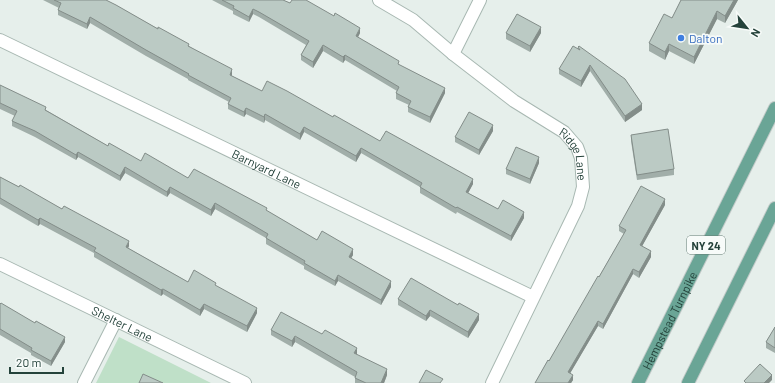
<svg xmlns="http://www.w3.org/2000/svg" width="775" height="383" font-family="Barlow,sans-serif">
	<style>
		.green { fill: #bfe0c8 }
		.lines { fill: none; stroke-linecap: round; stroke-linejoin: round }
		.street-casing { stroke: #a8b8b2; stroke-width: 14 }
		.primary-casing { stroke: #c2cac8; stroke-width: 14 }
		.street { stroke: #fff; stroke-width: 12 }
		.primary { stroke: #6aa596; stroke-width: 12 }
		.wall { fill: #a1aea9 }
		.shaded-wall { fill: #838d89 }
		.building { fill: #bbcac4; stroke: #838d89 }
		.shop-dot { fill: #3f7fe0; stroke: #f7fbf9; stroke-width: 1.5 }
		.labels { text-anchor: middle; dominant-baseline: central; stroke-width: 3.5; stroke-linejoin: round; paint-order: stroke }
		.shield { fill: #f7fbf9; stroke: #637a73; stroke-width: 1 }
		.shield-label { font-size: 11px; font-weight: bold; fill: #24423a }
		.shop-label { font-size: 12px; fill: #366cbe; stroke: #f7fbf9; text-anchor: start }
		.street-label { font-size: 12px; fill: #24423a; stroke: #f7fbf9 }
	</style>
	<rect width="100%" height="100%" fill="#e6efeb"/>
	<path class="green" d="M119,337L211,383H96Z"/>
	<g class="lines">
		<g class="street-casing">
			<g id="street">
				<path id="s1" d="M379,0L413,20L453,54L514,101L564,132L577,147L581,158L583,187L578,206L492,383"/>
				<path id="s2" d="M0,40L533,297"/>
				<path d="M453,54L480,0"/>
				<path id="s3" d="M0,264L245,383"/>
				<path d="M84,383L116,320"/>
			</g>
		</g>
		<g class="primary-casing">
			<g id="primary">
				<path id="s4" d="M638,383L775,108"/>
				<path d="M688,383L775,208"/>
			</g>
		</g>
		<use href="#street" class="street"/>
		<use href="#primary" class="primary"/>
	</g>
	<path class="wall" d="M43,0H106L189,46L232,75V76L262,91L333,117L380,141L473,184L468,193L498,209L524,218L511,241L457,212L456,214L420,193V187L361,153L356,162L304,132L300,140L265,120L264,123L246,114L244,117L228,109V104L229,102L188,80V79L146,56L90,23L87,29L58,15V10L59,8Z
		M212,0H283L360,33L358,37L399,65L445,93L430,123L408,112V107L409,105L396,99V93L397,91L345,60L343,63L323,51L313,68L301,60V55L306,45L259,17L253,14L249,22L233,14V11Z
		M681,0H738L725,23L717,19L694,64L669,51L665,60L649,51V43L672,18Z
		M506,33H541L530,52L506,39Z
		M578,47L642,110L625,122L590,71L581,87L559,74V69L578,49Z
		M0,85L46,110L108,146L141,161L188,178L267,211L317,240L353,255L351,258L391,287L381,305L338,281L335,286L304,269V266L266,244V238L215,209L211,216L170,193L167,197L125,173L120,181L78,157L76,160L35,137L12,126V121L15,116L0,109Z
		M493,131L479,155L455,142V137Z
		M631,135L674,169V175L637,180L631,141Z
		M539,163L530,184L506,174V169Z
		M0,177L62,209L129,246L128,248L188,282L216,286L257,313L247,332L204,309L200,316L163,294L161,296L94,257V253L40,224L38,226L0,204Z
		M665,205L642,246L651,257L639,278L633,274L603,329L598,326L570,373L573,380L571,383H535L548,360L549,361L624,234L619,231V226Z
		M398,299L479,320L468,338L430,316L426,321L398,305Z
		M0,304L65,342L51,366L31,355V353L0,335Z
		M775,327V353L766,348V342Z
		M271,330L357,354L356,355L387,375L384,383H355V377L295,342L292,347L271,335Z"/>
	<path class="shaded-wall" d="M734,0H738L725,23V16Z
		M253,9V14L249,22V17Z
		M717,11V19L694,64V57Z
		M90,17V23L87,29V24Z
		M541,27V33L530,52V46Z
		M360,28V33L356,41V36Z
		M669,44V51L665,60V52Z
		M323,45V51L313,68V62Z
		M345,55V60L343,63V57Z
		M590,65V71L581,87V81Z
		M232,69V75L230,80V75Z
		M445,88V93L430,123V117Z
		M642,104V110L625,122V116Z
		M246,108V114L244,117V112Z
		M265,114V120L264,123V117Z
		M493,125V131L479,155V150Z
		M304,127V132L300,140V134Z
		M361,148V153L356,162V156Z
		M78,152V157L76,160V155Z
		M539,157V163L530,184V179Z
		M125,167V173L120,181V176Z
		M473,179V184L466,197V192Z
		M170,187V193L167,197V192Z
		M665,199V205L640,250V245Z
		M215,203V209L211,216V210Z
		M524,212V218L511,241V236Z
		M40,218V224L38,226V220Z
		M129,241V246L126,252V247Z
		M353,249V255L349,262V257Z
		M651,251V257L639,278V272Z
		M633,269V274L603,329V324Z
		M338,275V281L335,286V281Z
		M391,281V287L381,305V300Z
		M163,289V294L161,296V290Z
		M204,304V309L200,316V310Z
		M257,308V313L247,332V326Z
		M430,310V316L426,321V316Z
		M479,314V320L468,338V332Z
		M598,321V326L568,377V372Z
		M295,336V342L292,347V341Z
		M65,337V342L51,366V361Z
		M357,348V354L354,359V353Z
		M387,369V375L384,383H381Z
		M573,375V380L571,383H568Z
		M772,375V380L769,383H764Z"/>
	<path class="building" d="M54,0H106L116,5L158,29V27L189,44L188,46L232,69L230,75L262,91L267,81L287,91L333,117L334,115L380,141L386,131L473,179L466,192L498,209L503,200L524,212L511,236L457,207L456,208L420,187L422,183L361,148L356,156L304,127L300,134L265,114L264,117L246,108L244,112L228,104L231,98L188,75L189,74L146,50L90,17L87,24L58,10L61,3Z
		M222,0H283L290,3L292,0H306L334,16L335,13L360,28L356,36L399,61L398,64L445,88L430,117L408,107L411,101L396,93L399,87L345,55L343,57L323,45L313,62L301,55L309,41L259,12L253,9L249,17L233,8L234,6Z
		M681,0H734L725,16L717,11L694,57L669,44L665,52L649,43L664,14L672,18Z
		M517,14L541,27L530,46L506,33Z
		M573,46L580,50L578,47L579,46L625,79L642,104L625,116L590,65L581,81L559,69Z
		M0,85L46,107L45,110L108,146L109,143L141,161L145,153L188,178L194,169L267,208L266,210L317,240L322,231L353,249L349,257L391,281L381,300L338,275L335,281L304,263L305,261L266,238L268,234L215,203L211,210L170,187L167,192L125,167L120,176L78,152L76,155L35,131L12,121L17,111L0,103Z
		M469,112L493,125L479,150L455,137Z
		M668,129L674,169L637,175L631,135Z
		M516,147L539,157L530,179L506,169Z
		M0,177L19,187L20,185L62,209L64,206L129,241L126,247L188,282L194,270L216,283L215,285L257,308L247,326L204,304L200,310L163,289L161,290L94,251L96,248L40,218L38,220L0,198Z
		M641,186L665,199L640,245L651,251L639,272L633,269L603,324L598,321L568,372L573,375L568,383H535L548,360L549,361L598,276L599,277L626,230L619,226Z
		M411,278L458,305L459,303L479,314L468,332L430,310L426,316L398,299Z
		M1,303L35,323L36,321L65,337L51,361L31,350L32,348L0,329V304Z
		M281,312L322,334L325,330L357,348L354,353L387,369L381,383H366L355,378L357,372L295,336L292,341L271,330Z
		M775,327V348L766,342Z
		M760,364L772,375L764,383H746L744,381Z
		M426,370L443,379L440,383H419Z
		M143,374L163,383H139Z"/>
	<circle class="shop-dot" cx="681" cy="38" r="4"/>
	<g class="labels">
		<rect class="shield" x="687" y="236" width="38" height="18" rx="3"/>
		<g class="shield-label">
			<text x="706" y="245">NY 24</text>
		</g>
		<g class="shop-label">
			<text x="689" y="38">Dalton</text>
		</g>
		<g class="street-label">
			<text stroke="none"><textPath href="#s1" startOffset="253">Ridge Lane</textPath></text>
			<text stroke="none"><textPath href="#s2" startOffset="296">Barnyard Lane</textPath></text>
			<text stroke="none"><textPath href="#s4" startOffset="70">Hempstead Turnpike</textPath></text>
			<text stroke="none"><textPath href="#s3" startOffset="136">Shelter Lane</textPath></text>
		</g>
	</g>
	<g transform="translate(747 28) rotate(120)" stroke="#f7fbf9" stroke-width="3" paint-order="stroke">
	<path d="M0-3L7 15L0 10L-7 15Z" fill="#24423a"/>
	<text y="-6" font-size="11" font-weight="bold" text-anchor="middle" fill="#24423a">N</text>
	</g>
	<path d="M10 367v6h53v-6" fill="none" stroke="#24423a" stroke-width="2"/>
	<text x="16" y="367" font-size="12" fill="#24423a" stroke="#f7fbf9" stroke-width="3" paint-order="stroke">20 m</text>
</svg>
